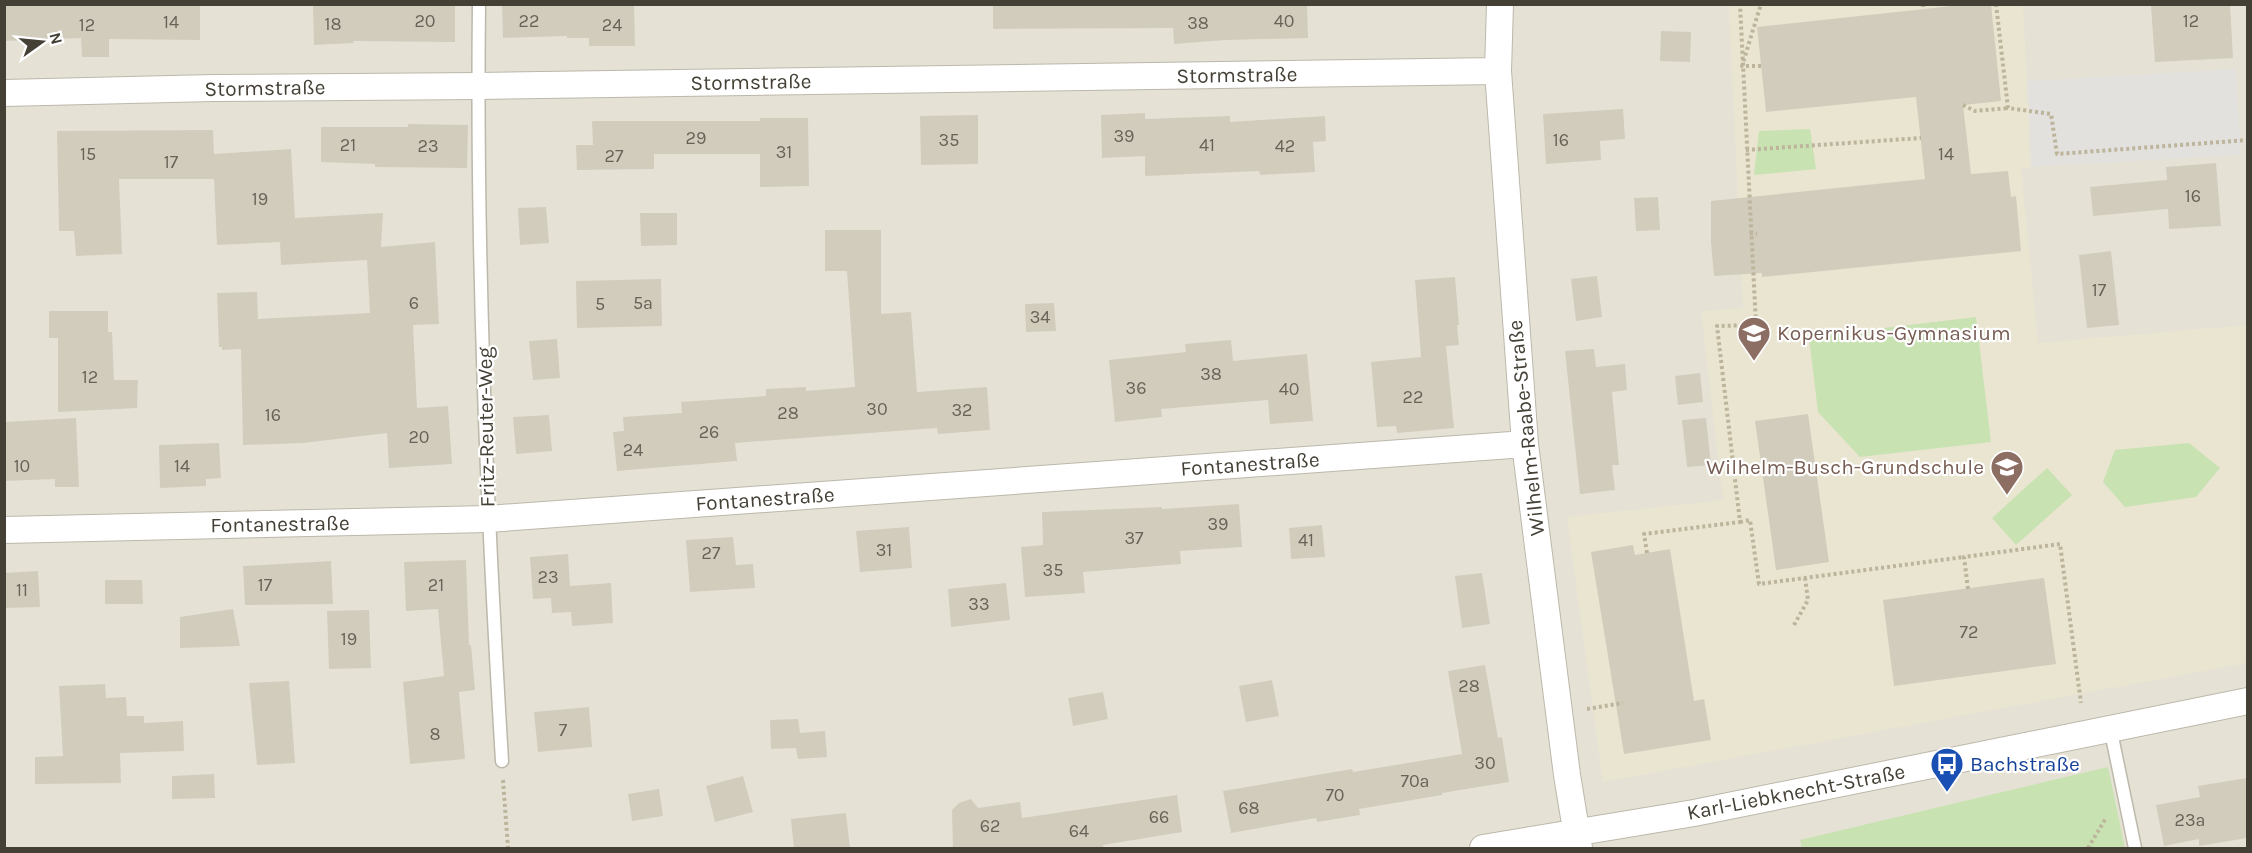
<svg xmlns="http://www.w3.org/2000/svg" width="2252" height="853" font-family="Karla,sans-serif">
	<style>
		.residential { fill: #e5e2d5 }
		.education { fill: #e9e5d1 }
		.green { fill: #c8e2b2 }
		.parking { fill: #e3e1de }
		.building { fill: #d2ccbd }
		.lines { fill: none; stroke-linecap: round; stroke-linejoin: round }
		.lane-casing { stroke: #bcb8aa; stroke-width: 15 }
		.street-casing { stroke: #bcb8aa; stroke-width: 28 }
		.path { stroke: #bdb49c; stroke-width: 4; stroke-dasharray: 3 3; stroke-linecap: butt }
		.lane { stroke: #fff; stroke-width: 12 }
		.street { stroke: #fff; stroke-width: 26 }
		.labels { text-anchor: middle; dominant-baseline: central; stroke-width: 4.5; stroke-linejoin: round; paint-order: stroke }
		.number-label { font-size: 18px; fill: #686358 }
		.street-label { font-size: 21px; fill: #444036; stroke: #fff }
		.education-label { font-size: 21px; fill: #785e54; stroke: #fff; text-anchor: start }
		.transit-label { font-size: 21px; fill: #164399; stroke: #fff; text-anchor: start }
	</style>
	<rect width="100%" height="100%" fill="#f1efe6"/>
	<path class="residential" d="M5,5H2247V848H5Z"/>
	<path class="education" d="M1729,5H2023L2027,81L2236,69L2241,155L2021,168L2038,343L2247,325V663L1603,782L1567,517L1723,500L1701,311L1743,308Z"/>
	<path class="green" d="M1810,129L1816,169L1754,175L1759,131Z
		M1976,317L1991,442L1860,457L1818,412L1809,337Z
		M2189,443L2220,468L2196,497L2125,507L2103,482L2115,450Z
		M2047,468L2072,495L2016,545L1992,518Z
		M2108,767L2125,848H1802L1800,840Z"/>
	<path class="parking" d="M2236,69L2241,155L2031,167L2027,81Z"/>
	<path class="building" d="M22,4H200V40L109,39V57H82L81,38L4,41V6Z
		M313,4H455V42L353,41L354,43L314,45Z
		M502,4H634L635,46H589V38H567V36L503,38Z
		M993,4H1307L1308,38L1225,40L1174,44L1173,28L993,29Z
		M1971,4H1991L2001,101L1963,105L1971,174L2008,171L2011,197L2016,196L2021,251L1762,277V273L1714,276L1711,242V201L1925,179L1916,97L1766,112L1757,27Z
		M2159,4H2230L2233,58L2155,62L2151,6Z
		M1661,31L1691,32L1690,62L1660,61Z
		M1623,109L1625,139L1600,141L1601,160L1546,164L1543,114Z
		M1145,113V119L1230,116V122L1325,116L1326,141L1313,142L1315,172L1260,175L1259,171L1145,176V156L1102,158L1101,115Z
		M978,115V164L921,165L920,116Z
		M760,118H808L809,186L760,187V154H654V169L577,170L576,145H593L592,121H760Z
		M408,124L468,125L467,168L375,167V164L321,162V127H408Z
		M213,130L214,154L291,149L295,218L383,213L381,247L435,242L439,324L413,325L417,408L448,406L452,464L389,468L387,433L303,443L243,445L241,349L222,350V347H219L217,293L257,292L258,319L370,313L367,260L281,265L280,242L217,245L214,179H119L122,254L76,256L74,231H59L57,131Z
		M2216,163L2221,226L2169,229L2168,209L2093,216L2090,187L2167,180L2166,167Z
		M1658,197L1660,230L1636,231L1634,198Z
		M546,207L549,243L520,245L518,208Z
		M640,213H677V245L641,246Z
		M825,230H881V314L911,312L917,392L987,387L990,430L938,434L937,428L735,443L737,461L617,471L613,432L624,431L623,417L682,413L681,402L766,396V389L806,387V391L855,387L847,271H825Z
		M2111,251L2119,325L2087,328L2079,255Z
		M1597,276L1602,317L1576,321L1571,279Z
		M1455,277L1459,325H1457L1459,345L1446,346L1454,428L1397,433L1396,426L1377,427L1371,362L1421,357L1415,280Z
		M661,279L662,326L577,328L576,281Z
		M1054,303L1056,331L1026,332L1025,304Z
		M49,311H108V332H112L114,380H138L137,408L58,412V338H49Z
		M557,339L560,378L533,380L529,341Z
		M1231,340L1233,361L1307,354L1313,421L1270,424L1268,400L1161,409L1162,417L1115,422L1109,360L1186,352L1185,344Z
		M1594,349L1596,367L1625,364L1627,390L1612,392L1619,465H1612L1615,490L1580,494L1565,351Z
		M1700,373L1703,402L1678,405L1675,376Z
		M1808,414L1829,562L1776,570L1755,421Z
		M549,415L552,451L516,454L513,417Z
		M76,418L79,487H55V479L4,481V422Z
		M1706,418L1711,465L1687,467L1682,420Z
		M219,443L221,478L206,479V486L160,488L159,445Z
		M1239,504L1242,547L1180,551L1181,564L1083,572L1085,593L1025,597L1021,547L1043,545L1042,512L1162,507V509Z
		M1322,525L1325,557L1291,559L1289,528Z
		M909,527L912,568L860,572L856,531Z
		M733,537L736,565L753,564L755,588L690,592L686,540Z
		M1633,545L1635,555L1670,549L1694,701L1704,699L1711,740L1624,754L1591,552Z
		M568,554L570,586L611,583L613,623L572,626L571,612L552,613L551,598L533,599L530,557Z
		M466,560L469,645H471L475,690L459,692L465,759L410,764L403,682L444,676L438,609L406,611L404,562Z
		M331,561L333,604L245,605L243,566Z
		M38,571L40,607L4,608V573Z
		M1482,573L1490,624L1462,628L1455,576Z
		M2044,578L2056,664L1894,686L1883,600Z
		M105,580H142L143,604H105Z
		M1006,583L1010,620L951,627L948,589Z
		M233,609L240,646L180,648V617Z
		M369,610L371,668L329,669L327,611Z
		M1485,665L1498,738L1502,737L1509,782L1442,793V795L1359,809L1360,815L1317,822L1316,818L1231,833L1223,791L1352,769L1353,772L1462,754L1448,671Z
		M1272,680L1279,716L1246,722L1239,686Z
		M289,681L295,763L257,765L249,683Z
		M105,684L106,698L126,697L127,716H144V723L183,721L184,751L120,753L121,783L35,784V757L63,756L59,686Z
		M1103,692L1108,719L1073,726L1068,698Z
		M589,707L592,747L538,752L534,712Z
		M798,719L800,733L825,731L827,757L798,759L796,748L771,749L770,720Z
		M214,774L215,798L172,799V776Z
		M743,776L753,812L715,822L706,786Z
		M2247,778V838L2199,846V839L2164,846L2156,805L2200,797L2198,786Z
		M659,789L663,816L632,821L628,794Z
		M1177,795L1182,832L1103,845L1104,849H953L952,810L959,803L971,799L978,808L1020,802L1022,818Z
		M846,813L850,849H794L791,819Z"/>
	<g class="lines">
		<g class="lane-casing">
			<path id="lane" d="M479,4C476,257 487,510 502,761
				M2110,727L2135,848"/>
		</g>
		<g class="street-casing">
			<path id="street" d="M1500,4L1498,71L1525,444L1567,775L1579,848
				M4,93L213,88L478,86L1498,71
				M4,530L488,519L1525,444
				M1483,848L1694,813L2248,701"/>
		</g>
		<path class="path" d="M1923,4V9
			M1996,4L2008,108L2051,114L2057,154L2248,140
			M1761,66H1742L1761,4
			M1963,105L1975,111L2008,108
			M1746,150L1921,138
			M1750,233L1757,234
			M1740,522L1750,520L1759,584L1964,557
			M1647,553L1644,534L1740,522L1717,326L1756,325L1740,4
			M1968,589L1964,557L2060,544L2081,703
			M1794,625L1808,600L1805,578
			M1587,709L1623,703
			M503,780L508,848
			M2088,848L2106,818"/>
		<use href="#lane" class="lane"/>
		<use href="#street" class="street"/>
	</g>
	<defs>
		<g id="school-pin" transform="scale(1.725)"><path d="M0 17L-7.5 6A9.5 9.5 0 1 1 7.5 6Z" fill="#8d6e63" stroke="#fff"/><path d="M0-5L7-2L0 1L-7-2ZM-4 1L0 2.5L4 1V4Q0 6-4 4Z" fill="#fff"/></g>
		<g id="bus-pin" transform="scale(1.725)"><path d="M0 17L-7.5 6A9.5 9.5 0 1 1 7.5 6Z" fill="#1a4fb4" stroke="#fff"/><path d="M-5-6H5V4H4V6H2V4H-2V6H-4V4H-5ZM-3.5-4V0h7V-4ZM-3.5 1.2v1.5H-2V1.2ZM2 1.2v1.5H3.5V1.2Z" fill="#fff"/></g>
	</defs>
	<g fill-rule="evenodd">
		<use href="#school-pin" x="1754" y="333"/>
		<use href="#school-pin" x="2007" y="467"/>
		<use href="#bus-pin" x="1947" y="764"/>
	</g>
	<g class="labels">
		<g class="number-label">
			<text x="425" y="21">20</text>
			<text x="529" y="21">22</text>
			<text x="1284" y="21">40</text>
			<text x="2191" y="21">12</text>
			<text x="171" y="22">14</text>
			<text x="1198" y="23">38</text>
			<text x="333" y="24">18</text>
			<text x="87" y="25">12</text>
			<text x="612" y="25">24</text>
			<text x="1124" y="136">39</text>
			<text x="696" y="138">29</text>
			<text x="949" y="140">35</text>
			<text x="1561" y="140">16</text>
			<text x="348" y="145">21</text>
			<text x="1207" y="145">41</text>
			<text x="428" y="146">23</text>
			<text x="1285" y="146">42</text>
			<text x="784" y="152">31</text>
			<text x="88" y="154">15</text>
			<text x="1946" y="154">14</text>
			<text x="614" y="156">27</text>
			<text x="171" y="162">17</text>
			<text x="2193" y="196">16</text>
			<text x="260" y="199">19</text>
			<text x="2099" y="290">17</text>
			<text x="414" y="303">6</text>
			<text x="643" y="303">5a</text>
			<text x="600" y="304">5</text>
			<text x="1040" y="317">34</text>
			<text x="1211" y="374">38</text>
			<text x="90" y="377">12</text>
			<text x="1136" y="388">36</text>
			<text x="1289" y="389">40</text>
			<text x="1413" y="397">22</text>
			<text x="877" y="409">30</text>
			<text x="962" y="410">32</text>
			<text x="788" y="413">28</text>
			<text x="273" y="415">16</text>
			<text x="709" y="432">26</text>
			<text x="419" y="437">20</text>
			<text x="633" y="450">24</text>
			<text x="22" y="466">10</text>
			<text x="182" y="466">14</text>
			<text x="1218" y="524">39</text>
			<text x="1134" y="538">37</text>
			<text x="1306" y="540">41</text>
			<text x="884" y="550">31</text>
			<text x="711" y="553">27</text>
			<text x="1053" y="570">35</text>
			<text x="548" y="577">23</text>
			<text x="265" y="585">17</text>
			<text x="436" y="585">21</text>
			<text x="22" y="590">11</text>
			<text x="979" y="604">33</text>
			<text x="1969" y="632">72</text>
			<text x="349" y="639">19</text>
			<text x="1469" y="686">28</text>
			<text x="563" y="730">7</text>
			<text x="435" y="734">8</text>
			<text x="1485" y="763">30</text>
			<text x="1415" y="781">70a</text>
			<text x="1335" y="795">70</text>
			<text x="1249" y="808">68</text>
			<text x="1159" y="817">66</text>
			<text x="2190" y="820">23a</text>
			<text x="990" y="826">62</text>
			<text x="1079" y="831">64</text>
		</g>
		<g class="street-label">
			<text transform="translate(1237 75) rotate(-1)">Stormstraße</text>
			<text transform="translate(751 82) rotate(-1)">Stormstraße</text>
			<text transform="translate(265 88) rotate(-1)">Stormstraße</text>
			<text transform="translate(486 427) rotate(-91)">Fritz-Reuter-Weg</text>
			<text transform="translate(1526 428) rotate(-96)">Wilhelm-Raabe-Straße</text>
			<text transform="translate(1250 464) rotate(-4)">Fontanestraße</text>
			<text transform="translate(765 499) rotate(-4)">Fontanestraße</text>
			<text transform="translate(280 524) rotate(-1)">Fontanestraße</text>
			<text transform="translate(1796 792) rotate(-11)">Karl-Liebknecht-Straße</text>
		</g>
		<g class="education-label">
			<text x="1777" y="333">Kopernikus-Gymnasium</text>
			<text x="1984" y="467" text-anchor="end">Wilhelm-Busch-Grundschule</text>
		</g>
		<g class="transit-label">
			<text x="1970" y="764">Bachstraße</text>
		</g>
	</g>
	<rect width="2252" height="853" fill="none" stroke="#444036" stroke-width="12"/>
	<g transform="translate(42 42) rotate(75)" stroke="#ffffff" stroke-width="4.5" paint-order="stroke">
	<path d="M0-4.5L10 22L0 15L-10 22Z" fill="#444036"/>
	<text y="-9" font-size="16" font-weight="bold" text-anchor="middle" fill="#444036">N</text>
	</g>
</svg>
